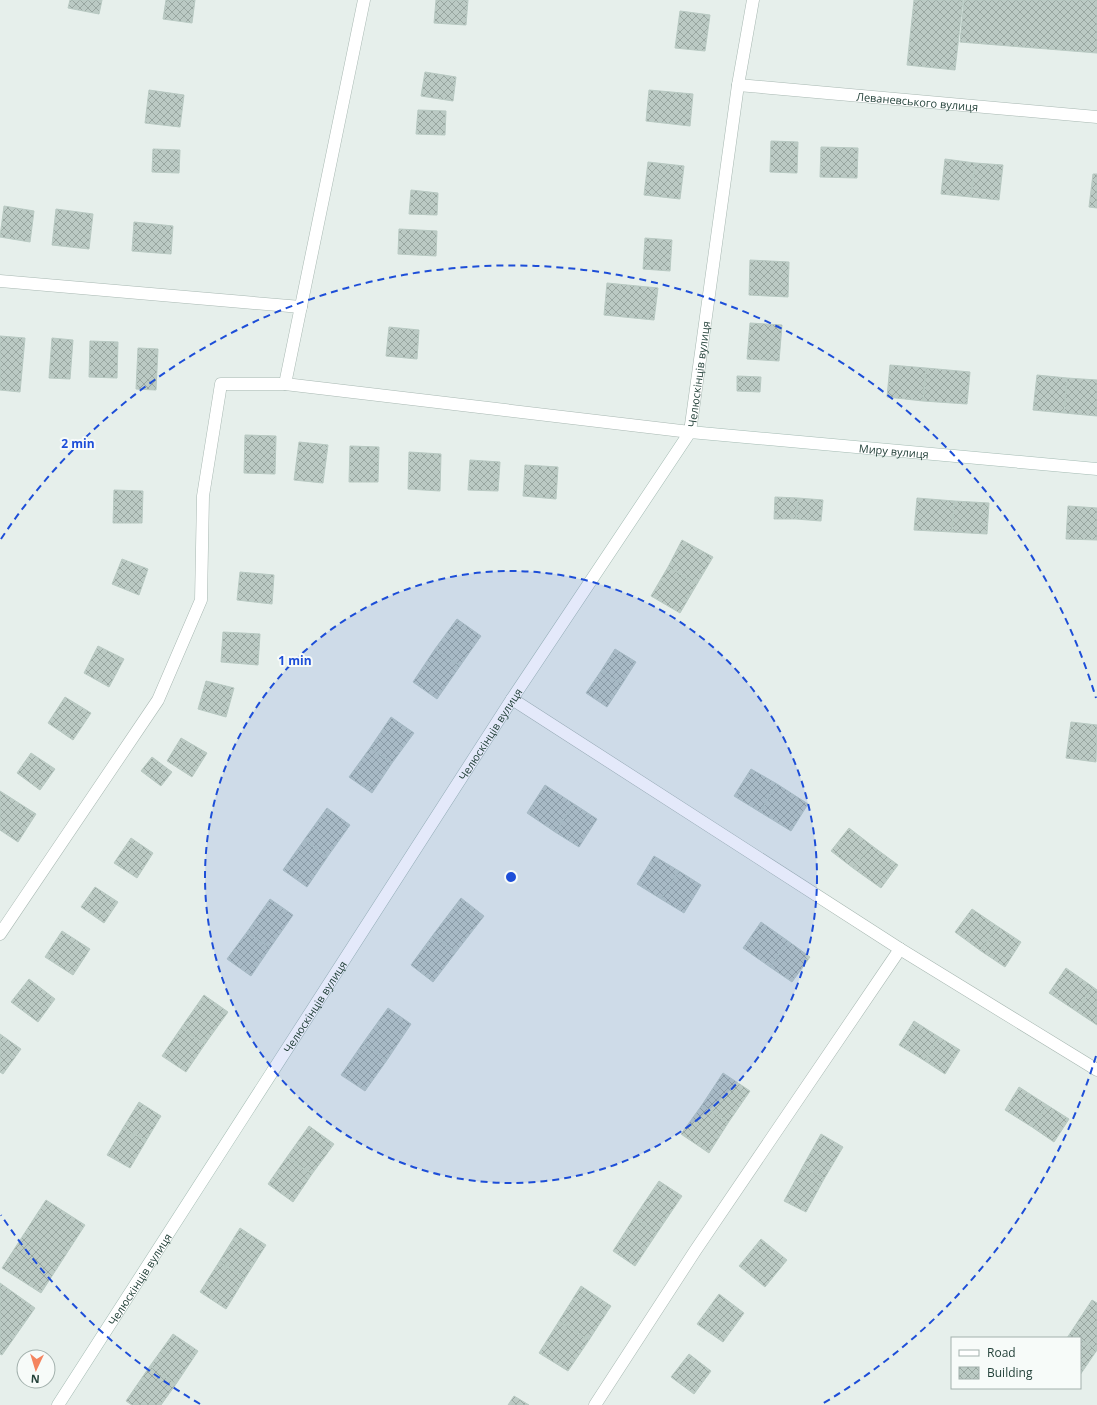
<svg xmlns="http://www.w3.org/2000/svg" width="1097" height="1405" font-family="'Open Sans',sans-serif">
	<style>
		.building { fill: url(#building-cross-hatch); stroke: #b8c9c2 }
		.lines { fill: none; stroke-linecap: round; stroke-linejoin: round }
		.minor-casing { stroke: #a8b8b2; stroke-width: 13 }
		.secondary-casing { stroke: #a4bbb3; stroke-width: 13 }
		.minor { stroke: #fff; stroke-width: 12 }
		.secondary { stroke: #fff; stroke-width: 12 }
		.ring { fill: none; stroke: #1d4ed8; stroke-width: 2; stroke-dasharray: 7 5 }
		.labels { text-anchor: middle; dominant-baseline: central; stroke-width: 4; stroke-linejoin: round; paint-order: stroke }
		.street-label { font-size: 11px; fill: #24423a; stroke: #f7fbf9 }
		.centre { fill: #1d4ed8; stroke: #f7fbf9; stroke-width: 2 }
		.ring-label { font-size: 12px; text-anchor: middle; font-weight: bold; fill: #1d4ed8; stroke: #f7fbf9; stroke-width: 4; stroke-linejoin: round; paint-order: stroke }
	</style>
	<defs>
		<pattern id="building-cross-hatch" width="8" height="8" patternUnits="userSpaceOnUse"><rect width="8" height="8" fill="#bbcac4"/><path d="M0 0l8 8M0 8l8-8" fill="none" stroke="#98a6a0"/></pattern>
	</defs>
	<rect width="100%" height="100%" fill="#e6efeb"/>
	<path class="building" d="M70,0H102L99,14L68,8Z
		M166,0H195L192,23L163,19Z
		M436,0H468L466,25L434,23Z
		M914,0H963L955,70L907,65Z
		M964,0H1097V53L960,42Z
		M680,11L710,15L705,51L675,48Z
		M425,72L456,77L453,101L421,96Z
		M149,90L184,95L180,127L145,123Z
		M649,90L693,94L690,126L646,121Z
		M418,110L446,111L445,135L416,134Z
		M771,141L798,142L797,173L770,172Z
		M821,147L858,148L857,178L820,177Z
		M153,149L180,150L179,173L152,172Z
		M945,159L975,163L971,197L941,194Z
		M648,162L684,166L680,199L644,195Z
		M975,163L1003,165L999,200L971,197Z
		M1093,174H1097V208L1089,207Z
		M411,190L438,193L437,215L409,214Z
		M4,206L34,211L30,242L0,237Z
		M56,209L93,214L89,249L52,245Z
		M134,222L173,226L171,254L132,251Z
		M399,229L437,231L436,256L398,254Z
		M645,238L672,240L670,271L643,269Z
		M750,260L789,262L788,297L749,295Z
		M607,283L658,288L654,320L604,315Z
		M750,323L782,325L779,361L747,359Z
		M389,327L419,330L417,359L386,356Z
		M0,336L25,338L20,392L0,390Z
		M52,338L73,340L70,379L49,378Z
		M90,341L118,342L117,378L89,377Z
		M138,348L158,349L156,390L136,389Z
		M890,365L926,368L923,401L887,397Z
		M926,368L970,372L967,404L923,401Z
		M1037,375L1067,378L1064,413L1033,410Z
		M737,376L761,377L760,392L737,391Z
		M1067,378L1097,380V416L1064,413Z
		M245,435L276,436L275,474L244,473Z
		M299,442L328,445L323,483L294,480Z
		M350,446L379,447L378,482H349Z
		M409,452L441,454L440,491L408,489Z
		M470,460L500,462L498,491L468,490Z
		M525,465L558,467L556,499L523,496Z
		M114,490L143,491L142,523H113Z
		M775,497L798,498L796,519H774Z
		M798,498L823,500L821,521L796,519Z
		M917,498L954,501L952,532L914,530Z
		M954,501L989,503L987,534L952,532Z
		M1068,506L1097,508V540L1066,539Z
		M682,540L713,557L697,584L668,567Z
		M122,559L148,569L139,595L112,584Z
		M668,567L697,584L680,613L651,596Z
		M240,572L274,575L272,604L237,600Z
		M457,619L481,636L460,666L435,649Z
		M223,632L260,634L258,665L221,662Z
		M98,646L124,659L109,687L84,673Z
		M435,649L460,666L437,699L413,682Z
		M615,649L636,662L622,684L601,671Z
		M601,671L622,684L607,707L586,693Z
		M206,681L234,688L226,717L198,709Z
		M65,697L91,713L73,740L48,723Z
		M391,717L414,733L392,763L370,748Z
		M1071,722L1097,725L1096,762L1066,758Z
		M181,738L207,753L192,777L167,761Z
		M370,748L392,763L372,793L349,777Z
		M31,753L55,769L40,790L17,773Z
		M152,757L172,772L161,786L141,771Z
		M751,769L777,784L760,812L734,796Z
		M777,784L808,804L791,831L760,812Z
		M545,785L574,804L555,832L527,813Z
		M0,791L36,814L18,842L0,830Z
		M574,804L597,819L579,847L555,832Z
		M327,808L350,825L328,856L304,840Z
		M849,828L871,845L853,868L831,851Z
		M131,838L153,853L137,878L114,863Z
		M304,840L328,856L307,887L283,870Z
		M871,845L898,865L881,888L853,868Z
		M654,856L679,871L661,899L637,884Z
		M679,871L701,885L684,913L661,899Z
		M95,887L118,902L104,923L81,907Z
		M461,898L484,916L456,952L433,935Z
		M270,899L293,915L270,948L247,932Z
		M972,909L997,926L981,951L955,932Z
		M761,922L788,941L770,967L743,948Z
		M997,926L1021,942L1005,967L981,951Z
		M62,931L90,949L73,975L45,957Z
		M247,932L270,948L251,976L227,959Z
		M433,935L456,952L433,982L411,965Z
		M788,941L810,957L792,982L770,967Z
		M1066,968L1093,987L1076,1011L1049,993Z
		M29,979L55,999L38,1022L11,1002Z
		M1093,987L1097,990V1025L1076,1011Z
		M204,995L228,1012L205,1044L181,1028Z
		M388,1008L411,1024L387,1060L363,1043Z
		M914,1021L939,1037L925,1061L899,1045Z
		M181,1028L205,1044L186,1072L162,1056Z
		M0,1034L21,1049L3,1074L0,1072Z
		M939,1037L960,1050L945,1074L925,1061Z
		M363,1043L387,1060L365,1091L341,1075Z
		M723,1073L750,1091L728,1123L702,1105Z
		M1019,1087L1047,1105L1032,1127L1005,1110Z
		M139,1102L161,1116L146,1141L123,1128Z
		M702,1105L728,1123L709,1153L681,1134Z
		M1047,1105L1069,1119L1054,1142L1032,1127Z
		M309,1126L334,1144L312,1174L287,1157Z
		M123,1128L146,1141L130,1168L107,1155Z
		M821,1134L843,1147L824,1179L803,1166Z
		M287,1157L312,1174L293,1202L268,1184Z
		M803,1166L824,1179L806,1212L784,1201Z
		M659,1181L682,1196L657,1233L634,1218Z
		M46,1200L85,1225L41,1293L2,1268Z
		M634,1218L657,1233L635,1266L613,1251Z
		M240,1228L266,1245L245,1278L219,1262Z
		M761,1239L787,1260L765,1287L739,1266Z
		M219,1262L245,1278L226,1309L200,1292Z
		M0,1283L35,1308L2,1355L0,1354Z
		M581,1286L611,1306L589,1340L559,1321Z
		M719,1294L744,1313L723,1342L697,1324Z
		M1092,1300L1097,1303V1350L1071,1332Z
		M559,1321L589,1340L568,1371L539,1353Z
		M1071,1332L1079,1338H1067Z
		M173,1334L198,1351L176,1384L150,1366Z
		M1080,1339L1097,1350L1080,1375Z
		M689,1354L711,1371L694,1394L671,1377Z
		M150,1366L176,1384L161,1405H132L126,1401Z
		M514,1396L529,1405H508Z"/>
	<g class="lines">
		<g class="minor-casing">
			<g id="minor">
				<path id="s1" d="M738,85L1097,117"/>
				<path d="M0,281L301,307"/>
				<path d="M285,384L364,0"/>
				<path d="M512,699L900,949L1097,1070"/>
				<path id="s2" d="M0,934L158,700L201,600L203,496L221,384H285L690,432L738,85L753,0"/>
				<path d="M595,1405L695,1251L900,949"/>
			</g>
		</g>
		<g class="secondary-casing">
			<g id="secondary">
				<path id="s3" d="M58,1405L512,699L690,432L1097,469"/>
			</g>
		</g>
		<use href="#minor" class="minor"/>
		<use href="#secondary" class="secondary"/>
	</g>
	<circle cx="511" cy="877" r="306" fill="#1d4ed8" fill-opacity=".12"/>
	<g class="ring">
		<circle cx="511" cy="877" r="306"/>
		<path d="M1096 1056A612 612 0 0 1 822 1404M200 1404A612 612 0 0 1 1 1215M1 539A612 612 0 0 1 1096 698"/>
	</g>
	<g class="labels">
		<g class="street-label">
			<text stroke="none"><textPath href="#s1" startOffset="180">Леваневського вулиця</textPath></text>
			<text stroke="none"><textPath href="#s2" startOffset="1139">Челюскінців вулиця</textPath></text>
			<text stroke="none"><textPath href="#s3" startOffset="1365">Миру вулиця</textPath></text>
			<text stroke="none"><textPath href="#s3" startOffset="798">Челюскінців вулиця</textPath></text>
			<text stroke="none"><textPath href="#s3" startOffset="474">Челюскінців вулиця</textPath></text>
			<text stroke="none"><textPath href="#s3" startOffset="150">Челюскінців вулиця</textPath></text>
		</g>
	</g>
	<circle cx="511" cy="877" r="6" class="centre"/>
	<g class="ring-label">
		<text x="78" y="448">2 min</text>
		<text x="295" y="665">1 min</text>
	</g>
	<rect x="951" y="1337" width="130" height="52" fill="#f7fbf9" stroke="#a3b1ad"/>
	<rect x="959" y="1350" width="20" height="6" fill="#ffffff" stroke="#a3b1ad"/>
	<text x="987" y="1357" font-size="12" fill="#24423a">Road</text>
	<rect x="959" y="1367" width="20" height="12" fill="url(#building-cross-hatch)" stroke="#a3b1ad"/>
	<text x="987" y="1377" font-size="12" fill="#24423a">Building</text>
	<g transform="translate(36 1369) rotate(184)"><circle r="19" fill="#f7fbf9" stroke="#a3b1ad"/>
	<path d="M0-3L7 15L0 10L-7 15Z" fill="#f4845f"/>
	<text y="-6" font-size="11" font-weight="bold" text-anchor="middle" fill="#24423a">N</text>
	</g>
</svg>
